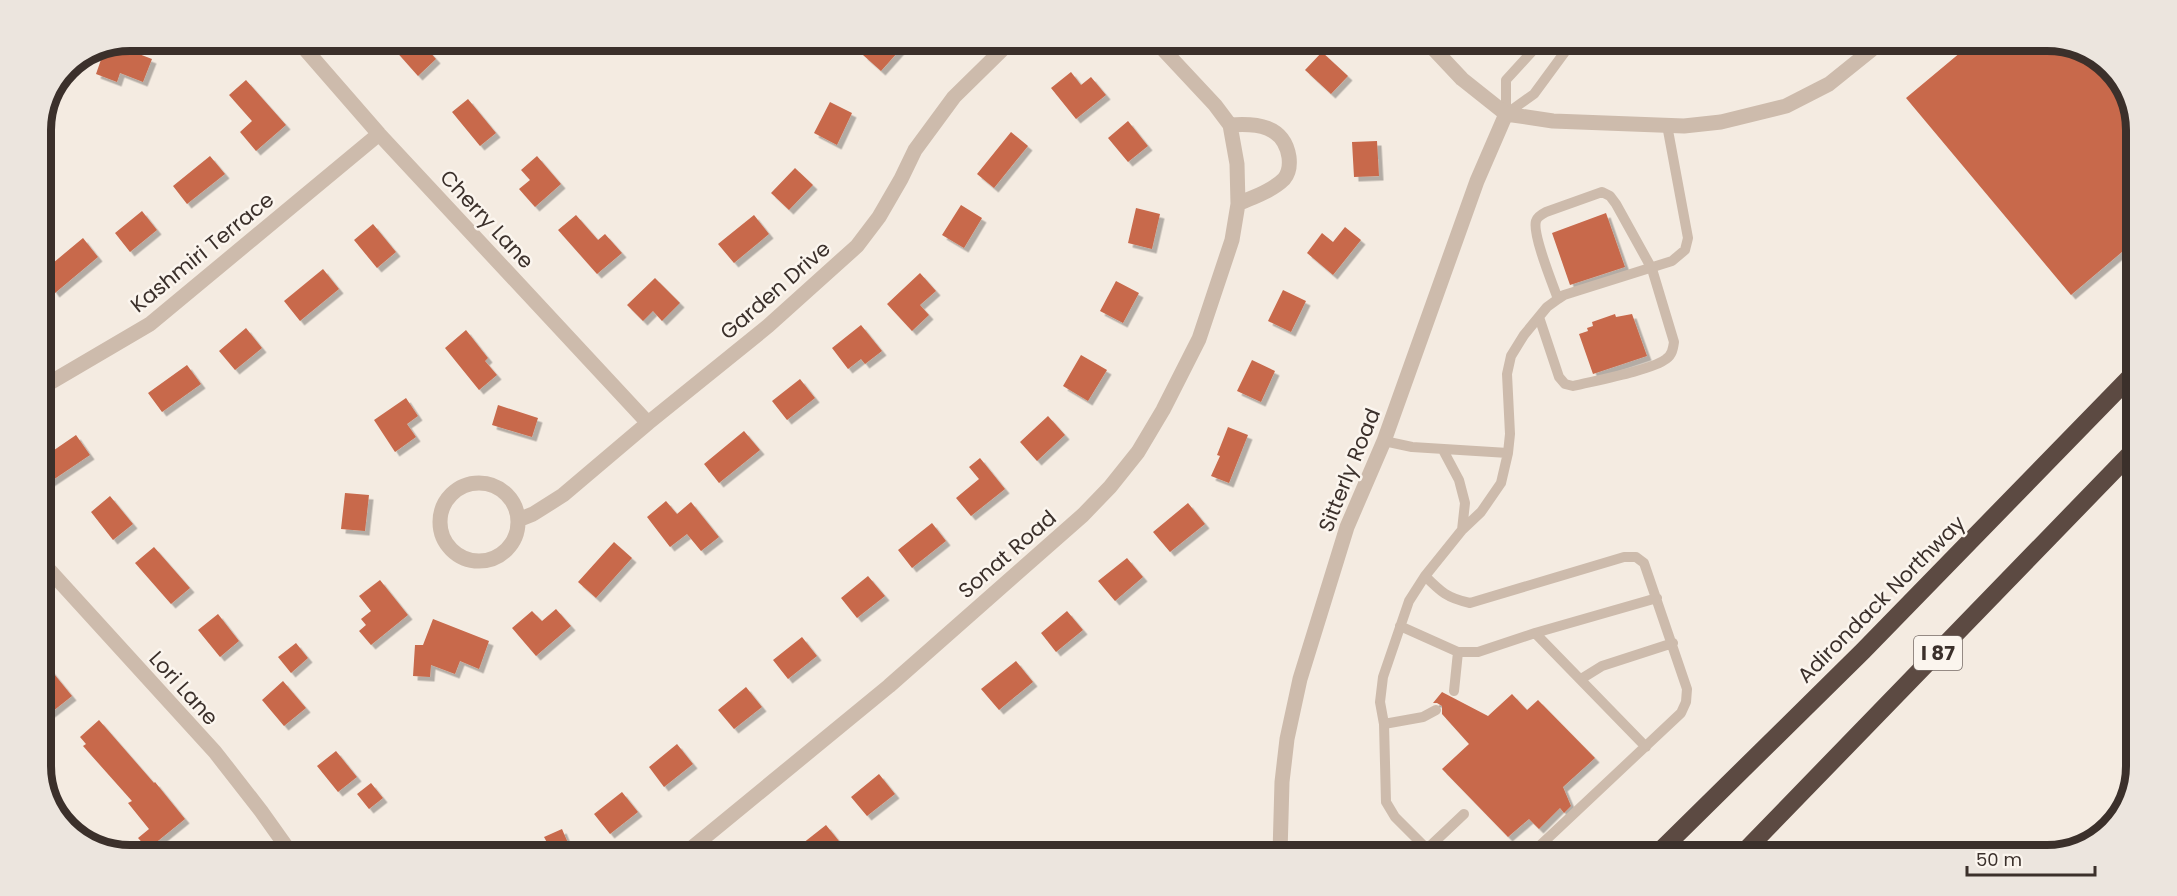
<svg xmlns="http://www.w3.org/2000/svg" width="2177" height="896" font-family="Poppins,sans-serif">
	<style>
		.building { fill: #c8694b; filter: url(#shadow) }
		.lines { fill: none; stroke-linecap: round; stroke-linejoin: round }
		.service { stroke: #cdbbac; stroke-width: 10 }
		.minor { stroke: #cdbbac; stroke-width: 15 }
		.tertiary { stroke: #cdbbac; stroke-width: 15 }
		.motorway { stroke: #5c4a42; stroke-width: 18 }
		.labels { text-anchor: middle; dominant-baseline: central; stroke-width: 5; stroke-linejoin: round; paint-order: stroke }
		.shield { fill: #fbf5ee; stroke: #756b66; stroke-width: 1.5 }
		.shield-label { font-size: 20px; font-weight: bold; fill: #3b302b }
		.street-label { font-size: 21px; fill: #3b302b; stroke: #fbf5ee }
		.rim { fill: none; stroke: #3b302b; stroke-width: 8 }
	</style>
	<defs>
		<filter id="shadow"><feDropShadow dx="4.5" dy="4.5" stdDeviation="0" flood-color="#0004"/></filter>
	</defs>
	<rect width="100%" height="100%" fill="#f4ebe1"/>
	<path class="building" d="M403,41H420L436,59L418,76L394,49Z
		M873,43H906L881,71L863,55Z
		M118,46L152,59L143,82L120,73L117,82L96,74L104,51Z
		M1967,47H2081L2118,76L2136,125L2135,241L2071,295L1906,98Z
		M1322,52L1348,76L1331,94L1305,70Z
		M1071,72L1081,85L1091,77L1106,95L1076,119L1051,88Z
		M246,80L286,125L256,151L240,132L252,121L229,95Z
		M468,99L496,133L480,146L452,112Z
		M830,102L852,113L837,145L814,133Z
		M1128,121L1148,146L1128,162L1108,138Z
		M1011,132L1028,146L994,188L977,174Z
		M1377,141L1379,176L1354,177L1352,142Z
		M210,156L225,174L187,204L173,186Z
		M537,156L561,184L535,207L519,189L530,180L521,170Z
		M795,168L813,185L789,210L771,193Z
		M961,205L982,218L964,248L942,235Z
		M1136,208L1160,214L1152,249L1128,243Z
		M142,211L157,230L130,252L115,233Z
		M1606,213L1625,267L1570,285L1552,233Z
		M576,215L598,240L605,234L622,253L597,274L558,230Z
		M754,215L769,234L734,263L718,244Z
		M373,224L396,252L377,268L354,240Z
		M1345,227L1361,240L1333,275L1307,253L1322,233L1333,242Z
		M83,238L98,257L55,293L41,273Z
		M323,269L339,289L300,321L284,301Z
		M920,273L936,291L920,305L929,315L912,331L887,304Z
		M655,278L680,303L662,321L653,311L643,321L627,305Z
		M1116,281L1139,293L1123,323L1100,311Z
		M1283,290L1306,301L1291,332L1268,321Z
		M1615,314L1616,317L1632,314L1647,356L1593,374L1579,334L1588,331L1587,328L1593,326L1592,322Z
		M861,325L882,351L865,364L861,359L848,369L832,348Z
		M246,328L262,348L235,370L219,351Z
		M466,330L488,358L485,361L497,375L479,390L445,348Z
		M1081,355L1107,370L1088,401L1063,386Z
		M1252,360L1275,371L1261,402L1237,391Z
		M187,365L201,384L162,412L148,393Z
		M800,379L815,398L787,420L772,401Z
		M406,398L418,416L407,424L416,437L395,452L374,420Z
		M498,405L538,418L532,437L492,425Z
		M1048,416L1065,435L1037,461L1020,442Z
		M1228,427L1248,435L1229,483L1211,476L1220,456L1217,455Z
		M744,431L760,450L719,483L704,464Z
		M76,435L90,455L41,488V459Z
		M980,458L1005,489L971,516L956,498L979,479L969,467Z
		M345,493L369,495L365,531L341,529Z
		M110,496L133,524L113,540L91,512Z
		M666,501L677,514L691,502L719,537L701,551L687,534L670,547L647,517Z
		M1188,503L1205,524L1170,552L1153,532Z
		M932,523L946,541L912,568L898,550Z
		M614,542L632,558L596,598L578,582Z
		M154,547L190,588L171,604L135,563Z
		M1127,558L1143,577L1115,601L1098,581Z
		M868,576L885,596L857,618L841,598Z
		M380,580L408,615L371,645L359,631L366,625L361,619L371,611L359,596Z
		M556,609L571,626L536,656L512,628L532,611L542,621Z
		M1067,611L1083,630L1056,652L1041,633Z
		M218,614L239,641L220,657L198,630Z
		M433,619L489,641L479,669L460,661L455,674L431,665L430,677L413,676L415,645H423Z
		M802,637L817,656L788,679L773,660Z
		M296,643L308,658L291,673L278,657Z
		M1016,661L1033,682L999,710L981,689Z
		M50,669L72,696L48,715L41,706V676Z
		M283,681L306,708L284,726L262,700Z
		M746,687L762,707L734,729L718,710Z
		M1442,692L1488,716L1512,694L1527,710L1538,700L1595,758L1563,787L1571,806L1564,813L1560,808L1539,829L1529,819L1508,837L1442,769L1469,744L1442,714V706L1437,703H1433Z
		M99,720L154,783L155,782L185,819L148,849L138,838L149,829L128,803L132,801L83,746L86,744L80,737Z
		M677,744L693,764L664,787L649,767Z
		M336,751L357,777L338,792L317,766Z
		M879,774L895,794L867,816L851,797Z
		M371,783L383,798L369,809L357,794Z
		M622,792L638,812L610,834L594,814Z
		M826,825L847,851H793Z
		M562,829L571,850H551L544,837Z"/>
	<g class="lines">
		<path class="service" d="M1506,114L1534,94L1570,45
			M1506,114V80L1538,45
			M1539,317L1559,377L1565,384L1573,386C1593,381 1653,370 1666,359C1672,355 1673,349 1674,342L1652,269L1616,204L1610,196L1602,192L1546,212C1542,214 1537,217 1536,221C1532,234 1553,285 1558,299
			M1384,441L1412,447L1508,453
			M1443,450L1459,480L1465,503L1462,530
			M1425,576C1441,592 1447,598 1470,603L1624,557H1636L1644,563L1687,689L1686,702L1681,713L1531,854
			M1400,626L1458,652H1478L1535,633L1657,598
			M1535,633L1646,747
			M1581,679L1602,666L1673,643
			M1454,691L1458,652
			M1384,724L1423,717L1436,710
			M1427,849L1464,814
			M1431,853L1395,817L1386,802L1384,724L1380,702L1383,677L1409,601L1425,576L1462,530L1481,512L1501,483L1508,453L1510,434L1507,374L1511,356L1524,335L1547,307L1558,299L1564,295L1672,261L1685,250L1688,238L1667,125"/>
		<path class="minor" d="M298,41L379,134L648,423
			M1230,125C1256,123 1284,125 1289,157C1290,165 1289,173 1284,179C1272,191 1253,197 1238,204
			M41,388L150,324L379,134
			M440 522a39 39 0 1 1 78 0a39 39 0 1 1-78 0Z
			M518,520L533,514L563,495L648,423L768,326L857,246L879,217L901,179L915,150L954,97L1008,44
			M41,561L215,752L261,811L288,849
			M688,851L889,686L1083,515L1110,487L1138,452L1163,410L1199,339L1232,240L1238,204L1237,164L1230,125L1215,105L1158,44"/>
		<path class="tertiary" d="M1430,45L1462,79L1506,114L1553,121L1684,126L1721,122L1786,106L1829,84L1875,47
			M1280,853L1282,782L1287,739L1300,679L1347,527L1384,441L1477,181L1506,114"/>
		<path class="motorway" d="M1657,854L1863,651L2134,373
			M1742,854L2133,451"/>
	</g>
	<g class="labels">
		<rect class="shield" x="1914" y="636" width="48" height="34" rx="4.5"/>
		<g class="shield-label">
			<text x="1938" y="653">I 87</text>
		</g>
		<g class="street-label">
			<text transform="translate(487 219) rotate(47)">Cherry Lane</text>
			<text transform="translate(202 252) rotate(-39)">Kashmiri Terrace</text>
			<text transform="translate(775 290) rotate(-41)">Garden Drive</text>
			<text transform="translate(1349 470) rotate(-68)">Sitterly Road</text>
			<text transform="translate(1007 554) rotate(-41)">Sonat Road</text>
			<text transform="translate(1881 599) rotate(-45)">Adirondack Northway</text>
			<text transform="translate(184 688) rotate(48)">Lori Lane</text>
		</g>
	</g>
	<path d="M0 0H2177V896H0ZM130 51H2047A79 79 0 0 1 2126 130V766A79 79 0 0 1 2047 845H130A79 79 0 0 1 51 766V130A79 79 0 0 1 130 51Z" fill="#ece5de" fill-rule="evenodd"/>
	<path class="rim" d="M130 51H2047A79 79 0 0 1 2126 130V766A79 79 0 0 1 2047 845H130A79 79 0 0 1 51 766V130A79 79 0 0 1 130 51Z"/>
	<path d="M1967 866v9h128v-9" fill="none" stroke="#3b302b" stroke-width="3"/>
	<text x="1976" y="866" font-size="18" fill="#3b302b" stroke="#fbf5ee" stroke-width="4.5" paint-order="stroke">50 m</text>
</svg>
